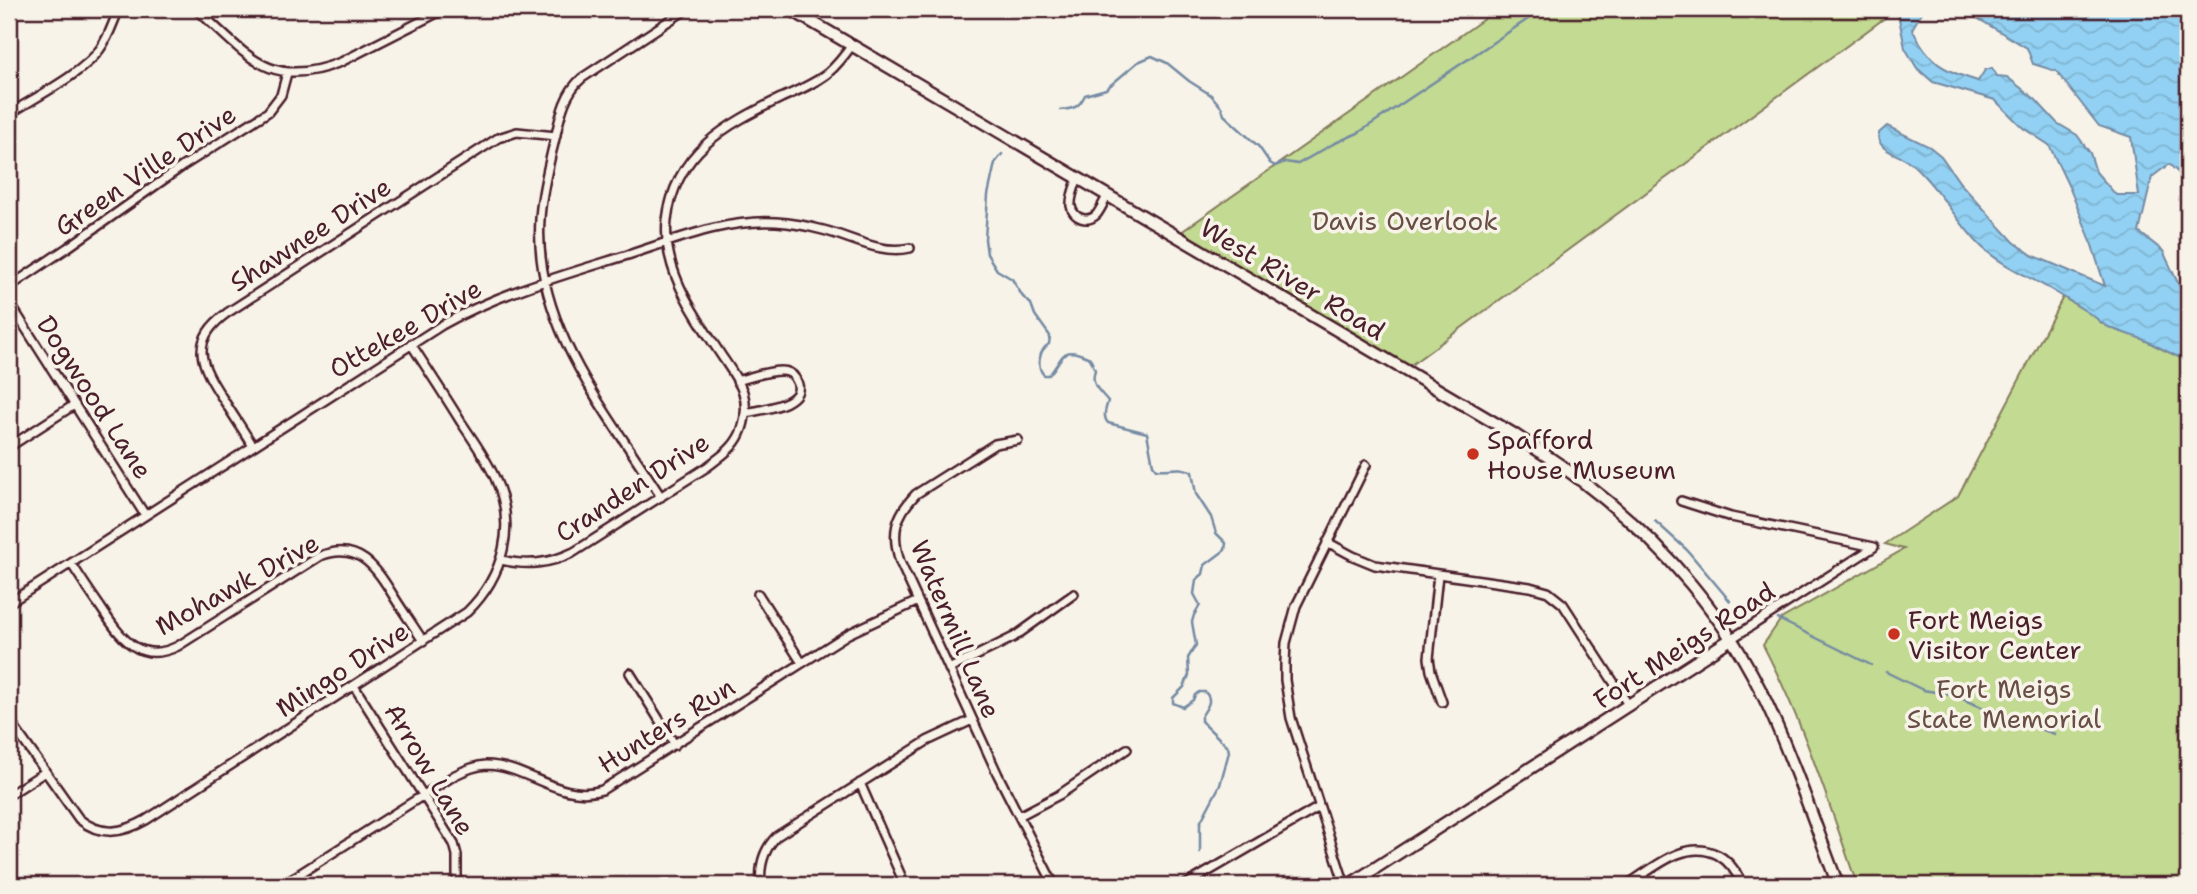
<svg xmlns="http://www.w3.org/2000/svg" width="2197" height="894" font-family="'Shantell Sans',sans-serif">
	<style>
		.green { fill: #c2da91; stroke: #867c5e; stroke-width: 2 }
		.water { fill: url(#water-waves); stroke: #758aa3; stroke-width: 2 }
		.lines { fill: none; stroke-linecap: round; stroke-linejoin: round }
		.stream { stroke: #758aa3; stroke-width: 2.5 }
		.street-casing { stroke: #4a1f2b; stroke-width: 12 }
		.secondary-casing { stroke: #4a1f2b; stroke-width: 15 }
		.street { stroke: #f7f3e8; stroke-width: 7 }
		.secondary { stroke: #f7f3e8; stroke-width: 10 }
		.poi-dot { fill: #c8321e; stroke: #f7f3e8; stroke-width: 2.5 }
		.labels { text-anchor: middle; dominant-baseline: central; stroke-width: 7; stroke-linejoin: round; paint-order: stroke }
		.street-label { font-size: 26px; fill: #4a1f2b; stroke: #f7f3e8 }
		.park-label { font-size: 26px; fill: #684e44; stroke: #f7f3e8 }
		.poi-label { font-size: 26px; fill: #4a1f2b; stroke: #f7f3e8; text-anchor: start }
	</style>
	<defs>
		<pattern id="water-waves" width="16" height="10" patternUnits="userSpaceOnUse" patternTransform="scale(1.75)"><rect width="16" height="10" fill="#92d1f3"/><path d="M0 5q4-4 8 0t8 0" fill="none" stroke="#7fb3d0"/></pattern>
	</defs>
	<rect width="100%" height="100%" fill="#f7f3e8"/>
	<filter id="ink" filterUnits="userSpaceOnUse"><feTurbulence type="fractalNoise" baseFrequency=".0143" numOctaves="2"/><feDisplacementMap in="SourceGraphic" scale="14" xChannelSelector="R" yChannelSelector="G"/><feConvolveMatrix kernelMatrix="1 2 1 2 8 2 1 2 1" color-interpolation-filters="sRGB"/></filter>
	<g filter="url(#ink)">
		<path class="green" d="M1498,9H1897L1404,370L1177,235Z
			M2063,297C2088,314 2115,325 2143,339C2158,347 2172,354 2188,361V885H1857C1829,803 1803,722 1763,645L1781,619L1904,549L1885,544L1958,496Z"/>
		<path class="water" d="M1897,9H1924L1912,29C1930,63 1941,70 1978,81L1985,70L1992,68L1997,76L2007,77L2035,99L2057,123L2077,135L2090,153L2096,172L2116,195H2139L2131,137L2099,126L2056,71L2033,64L2027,48L1962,9H2188V182L2169,164L2152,177L2139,232L2163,251L2183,294L2188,297V361C2172,355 2158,346 2142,339C2127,333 2107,330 2096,318C2081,308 2066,298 2050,289C2026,275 1996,263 1977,242C1954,217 1937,186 1911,163C1899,153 1876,152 1879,133L1887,126L1930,147L1941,156L1960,183L2014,242L2032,255L2105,286L2089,236L2070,189L2049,145L2023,128L1995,100L1933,82L1917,68L1905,48Z"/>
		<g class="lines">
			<path class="stream" d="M1060,110C1075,109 1079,107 1085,95L1106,89L1138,62L1152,56L1167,63L1189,81L1211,95L1222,108L1224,115L1259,147L1270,163L1275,166L1285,162L1298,164L1333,144L1358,133L1543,9
				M1002,154L995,163L988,195L985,239L987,254L997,270L1012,279L1023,297L1031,304L1035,315L1050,336L1049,344C1039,350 1036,367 1044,375H1049C1065,357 1060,344 1090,358L1095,370C1090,385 1099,390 1108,401C1106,409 1102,416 1108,423L1147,433L1153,465L1156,469C1169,471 1179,465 1192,472L1196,494L1211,517L1216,533L1226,543L1225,550L1205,565L1203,574L1196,580L1194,594L1200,605L1194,615L1192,622L1196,645L1188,658L1189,675L1184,687L1173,698V703L1183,707L1193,700L1195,695L1199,692H1205C1214,701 1206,708 1201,717V721L1228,747L1229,752L1220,785L1200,823V852
				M1655,521L1687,550L1730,601
				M1778,619L1871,665
				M1886,672L1923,690L1954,695L2004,717L2055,734"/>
			<g class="street-casing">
				<path id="street" d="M196,9C247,54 268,91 341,62L445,9
					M9,114C34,98 84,73 100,49C109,37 113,22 119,9
					M1078,178C1075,186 1070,197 1071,206C1073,218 1088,224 1097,214C1101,209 1104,201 1108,195
					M9,287L67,248L183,166L268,112L281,95L287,73
					M9,302L145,515
					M737,381C751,377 767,371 781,371C787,371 792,373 795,378C812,404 760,410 745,413
					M1018,440L995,444L916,494C895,516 891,533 900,562L998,775L1054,885
					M253,446C243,430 233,415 223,399C201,365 188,341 227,313L498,138L517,132L556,136
					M9,447L74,405
					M661,497C607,411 533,326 540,219C541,196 547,173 552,151C559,125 561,96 582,78L687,9
					M1681,501L1731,517L1874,547L1731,639
					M1327,542L1353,556L1375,565L1530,587L1548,592L1563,604L1629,706
					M501,560C528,566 549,564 574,552L707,467C720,457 733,449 740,434C746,421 747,405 743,392C738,379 729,367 721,355C695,315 662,271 667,220C675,152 726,125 781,98C797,91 814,84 828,73C837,65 845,55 852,45
					M71,563C80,577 89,591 99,605C119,635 138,666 178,646L320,556C361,540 378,571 396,600C405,614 414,627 423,641
					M1438,575L1429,658L1431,671L1442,702
					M758,594L802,663
					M9,603L442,325C501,292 567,274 631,254C678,239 725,219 776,222C791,223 808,226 823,230C851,237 881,255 910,248
					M949,669L1014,637L1074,594
					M630,673L675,745
					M354,686L454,844L457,855V877
					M9,720L79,819C101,837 123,833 146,820L467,612C504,576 517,525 495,478C486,458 473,440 461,422C445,396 428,370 411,344
					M860,783L905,885
					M9,795L45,772
					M1019,816L1059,795L1127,749
					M282,885L455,775C465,770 474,766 486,765C526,765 560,803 602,790L848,634L918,601
					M761,885C759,866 763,850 777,836L927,741L972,720
					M1185,885L1319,807
					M1345,885L1291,718L1285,680V662L1286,643L1296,606L1366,465
					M1627,885C1654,868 1685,838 1718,855C1730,862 1737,872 1742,885"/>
			</g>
			<g class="secondary-casing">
				<path id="secondary" d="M790,9L1512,433C1537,450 1564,466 1587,485C1663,543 1728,618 1768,706C1795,764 1815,825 1838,885
					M1349,885L1731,639"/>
			</g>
			<use href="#street" class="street"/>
			<use href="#secondary" class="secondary"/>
		</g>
	</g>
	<g class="poi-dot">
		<circle cx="1473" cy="454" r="7"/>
		<circle cx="1894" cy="634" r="7"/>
	</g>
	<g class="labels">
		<g class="street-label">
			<text transform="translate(145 170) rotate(-34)">Green Ville Drive</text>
			<text transform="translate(310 234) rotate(-33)">Shawnee Drive</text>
			<text transform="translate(1293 279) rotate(31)">West River Road</text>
			<text transform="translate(405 328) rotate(-30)">Ottekee Drive</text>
			<text transform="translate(95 397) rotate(57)">Dogwood Lane</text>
			<text transform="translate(632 487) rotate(-33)">Cranden Drive</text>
			<text transform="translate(237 584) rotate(-29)">Mohawk Drive</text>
			<text transform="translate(956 629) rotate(67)">Watermill Lane</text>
			<text transform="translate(1684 645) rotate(-33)">Fort Meigs Road</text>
			<text transform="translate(342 669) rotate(-33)">Mingo Drive</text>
			<text transform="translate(666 725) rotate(-32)">Hunters Run</text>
			<text transform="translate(430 769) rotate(59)">Arrow Lane</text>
		</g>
		<g class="park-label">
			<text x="1405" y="220">Davis Overlook</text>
			<text x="2004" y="688">Fort Meigs<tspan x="2004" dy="30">State Memorial</tspan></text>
		</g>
		<g class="poi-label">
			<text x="1487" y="439">Spafford<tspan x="1487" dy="30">House Museum</tspan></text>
			<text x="1908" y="619">Fort Meigs<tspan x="1908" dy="30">Visitor Center</tspan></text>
		</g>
	</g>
	<rect width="2197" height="894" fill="none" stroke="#f7f3e8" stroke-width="35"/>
	<rect x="18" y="18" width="2162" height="859" fill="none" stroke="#4a1f2b" stroke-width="2.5" filter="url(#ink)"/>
</svg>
